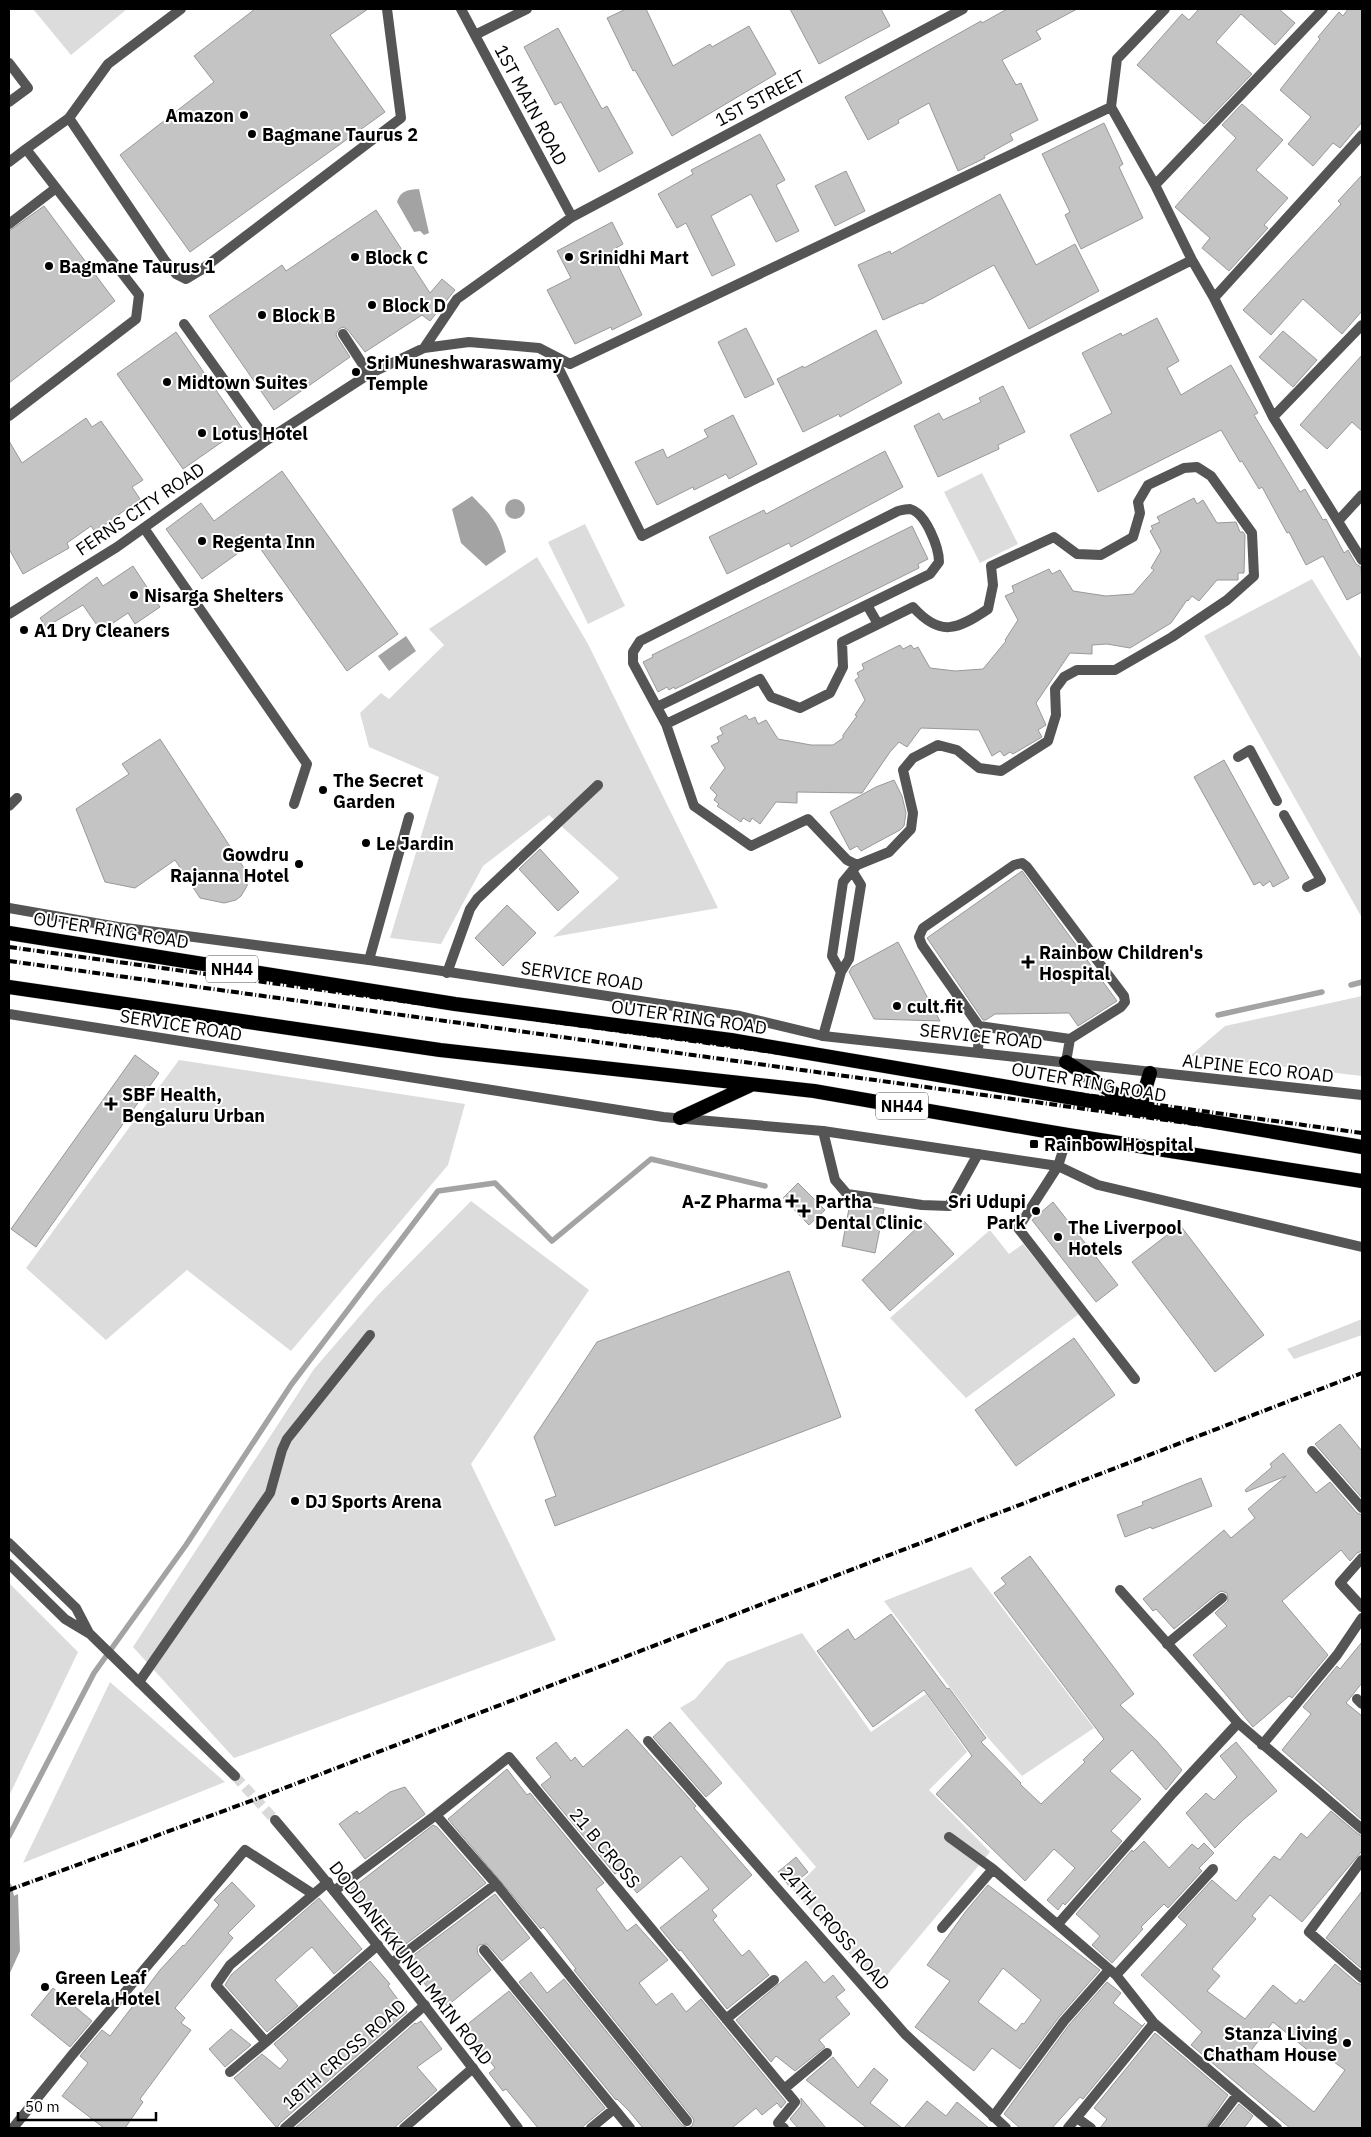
<svg xmlns="http://www.w3.org/2000/svg" width="1371" height="2137" font-family="'IBM Plex Sans',sans-serif">
	<style>
		.green { fill: #dcdcdc }
		.water { fill: #a3a3a3 }
		.lines { fill: none; stroke-linecap: round; stroke-linejoin: round }
		.stream { stroke: #a3a3a3; stroke-width: 5.5 }
		.building { fill: #c4c4c4; stroke: #999; fill-rule: evenodd }
		.tertiary-tunnel { stroke: #d9d9d9; stroke-width: 10; stroke-dasharray: 10 5; stroke-linecap: butt }
		.trunk-casing { stroke: #dbdbdb; stroke-width: 15 }
		.service { stroke: #555; stroke-width: 10 }
		.minor { stroke: #555; stroke-width: 10 }
		.tertiary { stroke: #555; stroke-width: 10 }
		.trunk { stroke: #000; stroke-width: 14 }
		.rail { stroke: #000; stroke-width: 4; stroke-dasharray: 8 2.5 1 2.5; stroke-linecap: butt }
		.poi-dot { fill: #000; stroke: #fff; stroke-width: 2 }
		.labels { text-anchor: middle; dominant-baseline: central; stroke-width: 4; stroke-linejoin: round; paint-order: stroke }
		.shield { fill: #fff; stroke: #4c4c4c; stroke-width: 1 }
		.shield-label { font-size: 16px; font-weight: bold; fill: #000 }
		.street-label { font-size: 18px; fill: #000; stroke: #fff }
		.poi-label { font-size: 18px; font-weight: bold; fill: #000; stroke: #fff; text-anchor: start }
	</style>
	<rect width="100%" height="100%" fill="#fff"/>
	<path class="green" d="M33,9H127L71,55Z
		M982,473L1018,544L980,563L944,492Z
		M585,524L625,606L588,624L548,542Z
		M537,557L588,644L718,908L553,937L619,878L549,815L483,866L441,944L390,938L439,777L369,747L360,713L381,693L389,699L444,645L429,629Z
		M1312,579L1362,660V918L1204,636Z
		M1362,996V1076L1190,1056L1225,1026Z
		M179,1060L465,1104L448,1165L291,1351L187,1270L106,1340L26,1268Z
		M471,1201L589,1290L471,1464L556,1640L234,1758L133,1647L314,1369L378,1295Z
		M990,1230L1009,1254L1023,1244L1079,1314L966,1398L890,1318Z
		M1362,1319V1335L1294,1359L1287,1349Z
		M971,1567L1094,1728L1022,1776L989,1739L884,1601Z
		M9,1583L78,1652L9,1796Z
		M802,1633L871,1732L926,1694L967,1752L929,1790L990,1852L878,1986L793,1890L816,1867L680,1708L695,1699L727,1662Z
		M110,1682L225,1782L23,1863Z"/>
	<path class="water" d="M419,189L429,233L424,235L420,231L414,232L397,202C401,190 408,190 419,189Z
		M472,496C492,516 500,524 506,552L486,566L461,543L452,509Z
		M505 509a10 10 0 1 1 20 0a10 10 0 1 1-20 0Z
		M406,636L416,651L389,671L378,656Z
		M18,1894L20,1951L9,1975V1898Z"/>
	<g class="lines">
		<path class="stream" d="M1351,985L1362,982
			M1218,1015L1322,992
			M9,1836L94,1673L186,1545L291,1385L438,1191L495,1183L552,1241L651,1159L765,1186
			M9,1886L13,1904"/>
	</g>
	<path class="building" d="M255,9H368L330,35L385,112L190,252L120,155L214,82L194,56Z
		M626,9H646L673,66L710,44L712,47L749,26L776,74L672,136L635,70L633,71L607,18Z
		M790,9H881L890,26L819,64Z
		M1007,9H1077L1036,31L1041,39L1002,60L1016,85L1021,83L1038,120L1010,134L1013,140L984,156L985,158L958,171L929,103L898,120L899,123L868,140L845,97L981,21L982,23Z
		M1199,9H1279L1295,23L1275,45L1241,14L1216,42L1252,74L1204,124L1137,65L1182,14L1189,20Z
		M1348,9H1362V122L1340,148L1333,143L1313,166L1288,144L1311,117L1280,90L1320,39L1318,37L1339,12L1343,16Z
		M558,28L602,109L607,106L633,153L599,172L561,102L555,105L524,47Z
		M1242,104L1283,140L1256,170L1288,198L1264,225L1268,228L1229,271L1202,248L1210,238L1175,207L1236,138L1222,125Z
		M1104,123L1123,164L1119,167L1143,218L1081,249L1065,215L1070,212L1042,154Z
		M760,134L785,180L776,185L799,231L776,242L751,194L711,216L735,265L712,276L686,223L677,228L658,194L693,174L691,170Z
		M846,171L865,211L835,226L815,186Z
		M1362,175V311L1342,334L1303,299L1271,335L1243,310L1341,204L1338,201Z
		M1000,194L1036,265L1075,244L1099,291L1029,329L994,265L922,304L921,303L883,320L858,265L890,251L891,254Z
		M44,206L115,301L9,383V231Z
		M376,210L430,293L442,279L455,290L430,321L422,315L365,352L348,330L343,327L339,329L336,334L337,337L350,357L274,410L209,316L282,265L286,271Z
		M612,222L623,244L611,251L642,315L612,330L611,327L575,344L547,290L571,278L557,251Z
		M1157,318L1179,361L1167,368L1181,395L1231,365L1258,413L1254,415L1300,492L1305,489L1323,520L1326,519L1344,553L1348,550L1356,564L1361,567L1362,592L1347,600L1323,556L1306,565L1289,532L1287,533L1262,487L1259,489L1242,461L1240,462L1221,430L1098,492L1070,435L1112,413L1082,353L1121,333L1122,336Z
		M746,328L774,384L745,398L718,342Z
		M876,330L902,383L840,417L839,414L803,432L777,379L803,366L804,368Z
		M1283,331L1317,360L1293,387L1259,357Z
		M176,332L242,428L183,469L117,374Z
		M1362,355V431L1352,422L1327,449L1300,425Z
		M1003,386L1025,432L998,445L999,449L938,477L914,426L939,413L943,420L981,402L979,398Z
		M733,415L757,464L729,479L726,474L694,490L693,487L657,505L635,462L663,449L667,458L708,437L704,430Z
		M86,418L92,427L101,421L143,480L132,487L140,499L95,532L91,526L67,543L69,548L23,574L9,549V441L22,463Z
		M885,451L903,487L791,547L789,543L727,574L709,537L764,510L766,514Z
		M282,471L398,634L347,671L255,541L202,579L166,529L201,503L214,521Z
		M1194,498L1197,504L1203,500L1217,523L1236,522L1240,532H1243L1245,535L1244,573H1238V580H1217L1199,601L1192,596L1188,601L1187,600L1171,623L1130,648L1107,644L1092,645V654L1070,653L1036,703L1046,725L1038,730L1042,737L1013,754L1010,752L1004,756L1000,751L992,756L979,730L921,728L907,747L899,742L890,752L862,793L797,792V803L776,802L760,824L752,818L750,822L743,818L741,822L717,806L719,804L714,800L717,795L710,788L725,768L711,746L719,742L717,737L723,734L720,728L746,715L749,720L755,717L758,724L766,720L778,739L811,745H833L843,738V735L857,716L855,715L865,700L855,680L859,677L857,673L864,669L862,664L900,645L903,649L911,645L914,649L918,647L930,668L955,671L983,669L1006,641L1005,640L1018,620L1005,596L1014,592L1012,586L1049,569L1052,574L1060,570L1073,591L1106,596L1133,594L1154,570L1151,568L1161,551L1150,531L1153,529L1151,526L1160,522L1157,517Z
		M912,526L928,559L918,564L919,568L675,689L674,687L669,690L667,687L658,692L643,662L653,657L652,655Z
		M133,566L160,607L135,624L128,613L101,631L83,605L46,627L40,618L97,577L103,586Z
		M160,739L244,868L248,880L247,886L241,896L236,900L224,903L200,898L175,860L135,888L105,882L76,809L129,774L122,764Z
		M1224,760L1289,878L1273,887L1270,881L1263,886L1260,882L1254,885L1194,777Z
		M894,780L902,796L906,813L904,826L900,830L861,851L857,846L850,850L830,812L876,787Z
		M540,849L579,892L558,911L519,869Z
		M1022,871L1117,1001L1078,1026L1069,1013L995,1014L986,1020H983L927,938Z
		M507,905L536,933L503,966L475,938Z
		M898,942L908,961L940,1021L874,1019L849,972L852,967Z
		M135,1055L159,1073L36,1247L11,1229Z
		M798,1183L825,1210L809,1225L783,1198Z
		M1053,1202L1118,1285L1096,1302L1032,1220Z
		M850,1203L884,1209L875,1253L842,1246Z
		M924,1221L954,1254L890,1311L862,1280Z
		M1180,1225L1264,1335L1215,1372L1132,1262Z
		M789,1271L841,1417L555,1526L545,1500L556,1496L534,1437L597,1342Z
		M1074,1338L1115,1395L1016,1466L975,1410Z
		M1340,1424L1362,1451V1498L1315,1444Z
		M1283,1453L1316,1493L1330,1482L1357,1513L1362,1515V1551L1357,1553L1350,1561L1341,1550L1282,1601L1328,1655L1292,1698L1289,1696L1253,1727L1193,1655L1227,1626L1215,1613L1228,1601L1227,1593L1221,1591L1218,1593L1174,1629L1156,1609L1153,1611L1143,1599L1224,1530L1231,1538L1255,1518L1248,1509L1286,1476L1246,1492L1245,1490L1272,1467L1270,1464Z
		M1201,1478L1212,1506L1152,1529L1151,1527L1125,1537L1117,1515L1143,1505L1142,1502Z
		M1030,1556L1134,1694L1120,1705L1157,1741L1182,1770L1166,1790L1132,1750L1110,1771L1141,1799L1111,1831L1122,1841L1065,1905L1063,1903L1058,1910L1047,1900L1075,1868L1054,1849L1025,1881L936,1794L972,1756L924,1690L873,1727L817,1651L848,1629L855,1640L891,1614L947,1689L949,1688L986,1738L981,1742L1021,1783L1020,1784L1041,1804L1085,1762L1083,1760L1104,1739L994,1593L1006,1584L1001,1578Z
		M1362,1642V1683L1346,1703L1362,1716V1820L1282,1750L1311,1714L1303,1707L1337,1666L1340,1669Z
		M670,1722L722,1783L706,1797L653,1737Z
		M627,1729L696,1806L694,1808L752,1875L712,1910L717,1916L713,1920L742,1956L749,1950L769,1975L727,2009L681,1950L679,1951L660,1928L709,1889L681,1856L637,1893L619,1871L615,1874L541,1785L551,1777L536,1758L556,1742L571,1761L575,1757L583,1767Z
		M1236,1742L1277,1791L1243,1820L1215,1848L1186,1813L1206,1793L1214,1800L1237,1777L1220,1756Z
		M507,1769L527,1795L530,1793L604,1883L596,1889L627,1931L636,1924L668,1960L639,1983L656,2005L672,1993L686,2012L701,1999L786,2102L781,2108L777,2103L762,2115L756,2108L732,2128H643L629,2111L617,2099L616,2100L519,1982L531,1972L547,1993L564,1979L682,2125L688,2128L692,2126L694,2120L692,2117L574,1970L576,1969L546,1930L543,1927L541,1929L448,1819Z
		M405,1787L425,1814L365,1859L339,1824L357,1811L359,1814L390,1792Z
		M1331,1811L1358,1834L1362,1836V1851L1302,1922L1270,1895L1252,1916L1256,1919L1212,1969L1220,1976L1207,1991L1245,2019L1273,1985L1296,2004L1300,1999L1304,2002L1335,1964L1357,1983L1362,1985V2128H1290L1191,2045L1202,2032L1141,1975L1187,1925L1178,1917L1212,1880L1236,1901L1274,1856L1280,1860L1301,1833L1307,1838ZM1273,2022L1315,2056L1319,2051L1345,2070L1314,2112L1246,2057Z
		M433,1825L437,1827L486,1883L398,1950L351,1889Z
		M1144,1841L1169,1868L1192,1844L1198,1849L1204,1843L1214,1853L1199,1868L1202,1871L1168,1908L1164,1904L1141,1927L1143,1929L1112,1963L1092,1945L1100,1936L1076,1914L1132,1850L1133,1852Z
		M796,1857L808,1872L790,1887L778,1872Z
		M232,1882L255,1906L228,1933L233,1938L175,2008L185,2018L181,2023L191,2030L140,2099L143,2102L125,2128H104L62,2096L88,2063L80,2056L102,2030L110,2036L160,1970L183,1945L184,1946L219,1905L214,1900Z
		M988,1885L1100,1970L1059,2017L1020,2069L992,2048L974,2071L915,2027L950,1981L927,1965L966,1911ZM1003,1968L1041,2000L1024,2024L1022,2023L1016,2031L978,2002Z
		M1362,1891V1969L1326,1938Z
		M495,1894L530,1938L502,1961L487,1944L479,1945L477,1948L478,1954L491,1970L447,2006L431,1985L427,1987L407,1960Z
		M319,1898L362,1949L334,1974L312,1947L307,1951L275,1980L298,2006L267,2032L225,1985L231,1975Z
		M370,1961L390,1984L388,1986L407,2012L280,2123L277,2128L234,2078L262,2054L280,2069L288,2060L274,2044Z
		M806,1961L824,1983L833,1975L845,1990L836,1997L850,2014L819,2040L825,2047L795,2071L776,2056L771,2062L736,2020Z
		M1107,1982L1121,1993L1113,2003L1142,2026L1145,2023L1083,2099L1080,2097L1052,2128H1020L1004,2114L1069,2025Z
		M53,1988L92,2021L70,2047L31,2015Z
		M509,1991L605,2108L581,2128H538L506,2089L503,2091L489,2073L495,2068L464,2027Z
		M421,2021L442,2049L417,2067L437,2090L394,2128H295L415,2023L416,2024Z
		M231,2029L251,2045L225,2067L209,2049Z
		M1155,2033L1228,2095L1205,2128H1100L1107,2119L1094,2108Z
		M833,2057L858,2088L874,2068L888,2080L870,2103L902,2128H867L806,2080Z
		M801,2098L826,2128H798L790,2119L801,2106Z
		M927,2101L946,2116L957,2102L989,2128H904Z
		M1239,2104L1253,2116L1244,2128H1220Z"/>
	<g class="lines">
		<path class="tertiary-tunnel" d="M235,1776L275,1820"/>
		<g class="trunk-casing">
			<path id="trunk" d="M9,933L455,1004L731,1040L1362,1147
				M9,987L440,1050L814,1091L1068,1135L1362,1181
				M1066,1062L1135,1107
				M1139,1110L1150,1073
				M680,1118L749,1086"/>
		</g>
		<path class="service" d="M9,63L28,88L9,102
			M69,118L164,259L176,274L186,279L201,270L401,118L387,9
			M26,149L69,118L108,64L181,9
			M9,162L26,149L139,295L136,319L9,416
			M9,224L56,188
			M184,324L267,440
			M343,334L369,374
			M144,528L307,764L294,804
			M1238,757L1250,750L1277,801
			M1284,815L1321,880L1307,887
			M369,960L409,817
			M447,973L470,909L477,899L598,785
			M978,1052L979,1026L922,945L919,937L923,928L1014,865L1022,863L1027,867L1124,996L1125,1002L1121,1007L1070,1039L979,1026
			M1066,1062L1070,1039
			M823,1131L835,1180L847,1194L922,1205L949,1206L978,1154
			M1135,1379L1018,1228L1058,1166L1098,1185L1362,1247
			M1362,1558L1340,1583L1362,1607
			M1167,1644L1222,1598
			M139,1682L270,1493L282,1450L287,1439L370,1335
			M1262,1745L1337,1655L1362,1618
			M993,2117L1064,2021L1109,1970"/>
		<path class="minor" d="M461,9L572,217
			M1165,9L1117,59L1111,107L1155,185L1192,260L1214,298L1273,417L1362,560
			M475,35L527,9
			M1155,185L1323,9
			M1214,298L1362,135
			M424,348L469,342L539,348L570,364L1111,107
			M552,355L642,536L1192,260
			M1273,417L1362,325
			M1338,521L1362,495
			M867,605L878,624
			M9,614L117,547L267,440L369,374L424,348L457,299L572,217L963,9
			M657,707L930,574L939,562C939,548 926,513 910,509C907,509 902,510 898,511L640,641L633,652V663L666,724L694,806L751,846L808,819L847,860L857,865
			M666,724L760,679L771,697L800,708L830,693L843,667L842,642L913,607C940,637 957,630 988,609L993,585L991,566L1054,537L1077,554L1101,555L1133,537L1140,513L1138,502L1148,485L1184,468L1197,467L1211,476L1252,533L1254,576L1227,600L1172,637L1115,670H1077L1064,677L1055,689L1056,715L1048,741L1001,771L979,768L957,750L938,745L913,758L903,770L913,813L911,829L889,852L857,865L843,882L832,956L841,972
			M9,806L17,798
			M823,1036L841,972L849,959L861,885L853,872
			M1312,1451L1362,1508
			M1120,1590L1238,1723L1362,1829
			M1357,1699L1362,1704
			M648,1741L905,2034L1006,2128
			M436,1815L496,1884L687,2121
			M949,1837L993,1869L1116,1975L1154,2023L1277,2128
			M1362,1860L1309,1932L1362,1978
			M334,1891L436,1815L509,1757L795,2102L778,2123L784,2128
			M1058,1924L1173,1793L1238,1723
			M942,1928L993,1869
			M484,1950L630,2128
			M392,1963L496,1884
			M1116,1975L1213,1869
			M726,2019L774,1980
			M266,2042L378,1945
			M230,2072L266,2042L216,1985L230,1965L328,1882
			M784,2089L827,2053
			M1077,2118L1091,2128
			M13,2128L72,2055L245,1850L313,1894
			M285,2128L425,2005
			M404,2128L473,2068
			M591,2128L614,2109
			M1068,2128L1154,2023
			M1212,2128L1237,2095"/>
		<path class="tertiary" d="M9,908L118,927L369,960L740,1016L823,1036L1362,1095
			M9,1014L663,1117L823,1131L1058,1166L1068,1135
			M9,1543L76,1608L89,1633
			M9,1564L65,1619L90,1634L235,1776
			M275,1820C360,1920 439,2023 518,2128"/>
		<use href="#trunk" class="trunk"/>
		<path class="rail" d="M9,947L1362,1133
			M9,961L1362,1147
			M9,1890L256,1799L1362,1373"/>
	</g>
	<g class="poi-dot">
		<circle cx="244" cy="115" r="5"/>
		<circle cx="252" cy="134" r="5"/>
		<circle cx="355" cy="257" r="5"/>
		<circle cx="569" cy="257" r="5"/>
		<circle cx="49" cy="266" r="5"/>
		<circle cx="372" cy="305" r="5"/>
		<circle cx="262" cy="315" r="5"/>
		<circle cx="356" cy="372" r="5"/>
		<circle cx="167" cy="382" r="5"/>
		<circle cx="202" cy="433" r="5"/>
		<circle cx="202" cy="541" r="5"/>
		<circle cx="134" cy="595" r="5"/>
		<circle cx="24" cy="630" r="5"/>
		<circle cx="323" cy="790" r="5"/>
		<circle cx="366" cy="843" r="5"/>
		<circle cx="299" cy="864" r="5"/>
		<path d="M1025.5 954.5h5v5h5v5h-5v5h-5v-5h-5v-5h5z"/>
		<circle cx="897" cy="1006" r="5"/>
		<path d="M108.5 1096.5h5v5h5v5h-5v5h-5v-5h-5v-5h5z"/>
		<rect x="1029" y="1139" width="10" height="10" rx="2.5"/>
		<path d="M789.5 1193.5h5v5h5v5h-5v5h-5v-5h-5v-5h5z"/>
		<path d="M801.5 1203.5h5v5h5v5h-5v5h-5v-5h-5v-5h5z"/>
		<circle cx="1036" cy="1211" r="5"/>
		<circle cx="1058" cy="1237" r="5"/>
		<circle cx="295" cy="1501" r="5"/>
		<circle cx="45" cy="1987" r="5"/>
		<circle cx="1347" cy="2043" r="5"/>
	</g>
	<g class="labels">
		<g class="shield">
			<rect x="206" y="955.5" width="52" height="27" rx="4"/>
			<rect x="876" y="1092.5" width="52" height="27" rx="4"/>
		</g>
		<g class="shield-label">
			<text x="232" y="969">NH44</text>
			<text x="902" y="1106">NH44</text>
		</g>
		<g class="street-label">
			<text transform="translate(760 98) rotate(-28)">1ST STREET</text>
			<text transform="translate(531 105) rotate(62)">1ST MAIN ROAD</text>
			<text transform="translate(140 509) rotate(-34)">FERNS CITY ROAD</text>
			<text transform="translate(111 930) rotate(9)">OUTER RING ROAD</text>
			<text transform="translate(582 976) rotate(8)">SERVICE ROAD</text>
			<text transform="translate(689 1017) rotate(8)">OUTER RING ROAD</text>
			<text transform="translate(181 1025) rotate(9)">SERVICE ROAD</text>
			<text transform="translate(981 1036) rotate(6)">SERVICE ROAD</text>
			<text transform="translate(1258 1068) rotate(6)">ALPINE ECO ROAD</text>
			<text transform="translate(1089 1082) rotate(10)">OUTER RING ROAD</text>
			<text transform="translate(605 1848) rotate(50)">21 B CROSS</text>
			<text transform="translate(835 1928) rotate(49)">24TH CROSS ROAD</text>
			<text transform="translate(411 1963) rotate(52)">DODDANEKKUNDI MAIN ROAD</text>
			<text transform="translate(344 2054) rotate(-41)">18TH CROSS ROAD</text>
		</g>
		<g class="poi-label">
			<text x="234" y="115" text-anchor="end">Amazon</text>
			<text x="262" y="134">Bagmane Taurus 2</text>
			<text x="365" y="257">Block C</text>
			<text x="579" y="257">Srinidhi Mart</text>
			<text x="59" y="266">Bagmane Taurus 1</text>
			<text x="382" y="305">Block D</text>
			<text x="272" y="315">Block B</text>
			<text x="366" y="362">Sri Muneshwaraswamy<tspan x="366" dy="21">Temple</tspan></text>
			<text x="177" y="382">Midtown Suites</text>
			<text x="212" y="433">Lotus Hotel</text>
			<text x="212" y="541">Regenta Inn</text>
			<text x="144" y="595">Nisarga Shelters</text>
			<text x="34" y="630">A1 Dry Cleaners</text>
			<text x="333" y="780">The Secret<tspan x="333" dy="21">Garden</tspan></text>
			<text x="376" y="843">Le Jardin</text>
			<text x="289" y="854" text-anchor="end">Gowdru<tspan x="289" dy="21">Rajanna Hotel</tspan></text>
			<text x="1039" y="952">Rainbow Children's<tspan x="1039" dy="21">Hospital</tspan></text>
			<text x="907" y="1006">cult.fit</text>
			<text x="122" y="1094">SBF Health,<tspan x="122" dy="21">Bengaluru Urban</tspan></text>
			<text x="1044" y="1144">Rainbow Hospital</text>
			<text x="782" y="1201" text-anchor="end">A-Z Pharma</text>
			<text x="815" y="1201">Partha<tspan x="815" dy="21">Dental Clinic</tspan></text>
			<text x="1026" y="1201" text-anchor="end">Sri Udupi<tspan x="1026" dy="21">Park</tspan></text>
			<text x="1068" y="1227">The Liverpool<tspan x="1068" dy="21">Hotels</tspan></text>
			<text x="305" y="1501">DJ Sports Arena</text>
			<text x="55" y="1977">Green Leaf<tspan x="55" dy="21">Kerela Hotel</tspan></text>
			<text x="1337" y="2033" text-anchor="end">Stanza Living<tspan x="1337" dy="21">Chatham House</tspan></text>
		</g>
	</g>
	<rect width="1371" height="2137" fill="none" stroke="#000000" stroke-width="20"/>
	<path d="M18 2112v8h138v-8" fill="none" stroke="#000000" stroke-width="2.5"/>
	<text x="25" y="2112" font-size="15" fill="#000000" stroke="#ffffff" stroke-width="4" paint-order="stroke">50 m</text>
</svg>
